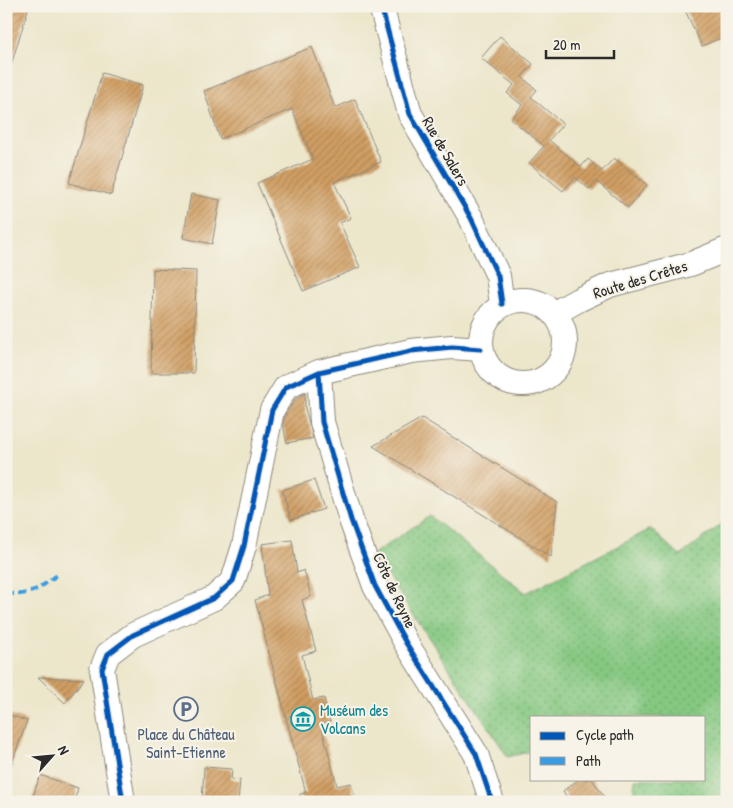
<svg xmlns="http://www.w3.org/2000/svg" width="733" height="808" font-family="'Patrick Hand',sans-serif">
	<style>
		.grass { fill: url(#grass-dots); stroke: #587a56 }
		.building { fill: url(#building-hatch) }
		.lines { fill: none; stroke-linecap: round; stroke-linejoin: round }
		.minor-casing { stroke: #8c887b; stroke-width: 26 }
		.minor { stroke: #fff; stroke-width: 24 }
		.quiet { stroke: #3d9ce1; stroke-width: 4; stroke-dasharray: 8 4; stroke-linecap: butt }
		.cycleway-casing { stroke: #f7f3e8; stroke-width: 8 }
		.cycleway { stroke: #0057b8; stroke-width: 5 }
		.labels { text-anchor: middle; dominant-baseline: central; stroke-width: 4; stroke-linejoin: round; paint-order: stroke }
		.street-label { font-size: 16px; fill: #2b2b2b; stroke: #f7f3e8 }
		.culture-label { font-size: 16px; fill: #0d838f; stroke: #f7f3e8; text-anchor: start }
		.service-label { font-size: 16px; fill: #4e5e75; stroke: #f7f3e8 }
	</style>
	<defs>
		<pattern id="grass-dots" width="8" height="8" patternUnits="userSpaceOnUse" patternTransform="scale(1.25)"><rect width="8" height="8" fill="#85c881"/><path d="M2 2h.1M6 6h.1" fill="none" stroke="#6da36a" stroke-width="1.8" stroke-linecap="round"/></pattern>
		<pattern id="building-hatch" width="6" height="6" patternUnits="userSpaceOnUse" patternTransform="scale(1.25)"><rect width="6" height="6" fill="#d19f63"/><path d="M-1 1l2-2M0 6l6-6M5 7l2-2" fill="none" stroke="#aa8252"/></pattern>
	</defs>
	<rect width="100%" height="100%" fill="#f7f3e8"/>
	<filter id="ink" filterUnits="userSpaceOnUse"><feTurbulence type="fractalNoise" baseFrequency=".02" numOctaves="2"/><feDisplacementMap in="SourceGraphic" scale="10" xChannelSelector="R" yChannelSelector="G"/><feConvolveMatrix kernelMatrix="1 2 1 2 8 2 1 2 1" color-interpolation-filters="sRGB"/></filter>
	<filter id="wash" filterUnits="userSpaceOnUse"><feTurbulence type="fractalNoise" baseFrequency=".0096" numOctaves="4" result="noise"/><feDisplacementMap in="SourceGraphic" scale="20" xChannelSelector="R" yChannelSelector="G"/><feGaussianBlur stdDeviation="1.12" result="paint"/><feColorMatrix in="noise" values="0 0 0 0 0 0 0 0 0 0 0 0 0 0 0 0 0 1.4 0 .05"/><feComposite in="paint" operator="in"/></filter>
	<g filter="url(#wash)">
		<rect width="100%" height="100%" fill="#ece6cb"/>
		<path class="grass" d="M430,516L526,593L651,529L680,556L727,520V802H632L635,779H704V717H532V751L508,757L373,554Z"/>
		<g id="blocks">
			<path class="building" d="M6,6H29L11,65H6Z
				M683,6H727V35L702,46Z
				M500,36L533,64L522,77L537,90L531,97L563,124L549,140L581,167L588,159L602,171L614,158L647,185L628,208L596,181L589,189L575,177L563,191L529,163L544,146L511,119L522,105L507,93L514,85L481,58Z
				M312,47L335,108L355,99L381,162L334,182L351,218L340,223L360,267L303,291L257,183L313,159L292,109L220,139L204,91Z
				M102,73L143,85L111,195L69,183Z
				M191,194L220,200L212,244L183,238Z
				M153,269L196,271L194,373H151Z
				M305,393V408L313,438L287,443L283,425L285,415L296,398Z
				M422,418L557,502L551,557L373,446Z
				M314,480L324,509L291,520L282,490Z
				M292,540L297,573L304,570L311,596L302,600L316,651L302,655L313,700L324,698L330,722L321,724L337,786L351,783L356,802H301L300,794L306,793L255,600L268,595L262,544Z
				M38,677L84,679L65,703Z
				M6,714L27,721L9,771H6Z
				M204,767L232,769L231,779L240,780L238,802H202Z
				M40,775L78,788L74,802H31Z
				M579,779H592L608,802H570L563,791Z"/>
		</g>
	</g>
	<g filter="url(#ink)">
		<use href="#blocks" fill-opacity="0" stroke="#8c887b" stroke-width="1"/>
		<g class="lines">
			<g class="minor-casing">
				<path id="minor" d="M381,6L410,114L471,218L498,276L502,304
					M481 342a42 42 0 1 1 84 0a42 42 0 1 1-84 0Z
					M555,313L578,300L610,285L691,264L727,249
					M319,372L322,422L351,520L375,586L406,643L476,754L492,802
					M123,802L102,669L108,654L133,635L214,598L233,581L244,546L272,410L286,387L319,372L411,351L452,347L481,349"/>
			</g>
			<use href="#minor" class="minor"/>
			<path class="quiet" d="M6,593C30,598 42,586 60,573"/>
			<g class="cycleway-casing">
				<path id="cycleway" d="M381,6L410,114L471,218L498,276L502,304
					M319,372L322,422L351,520L375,586L406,643L476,754L492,802
					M123,802L102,669L108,654L133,635L214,598L233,581L244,546L272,410L286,387L319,372L411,351L452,347L481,349"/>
			</g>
			<use href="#cycleway" class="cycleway"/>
		</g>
	</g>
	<defs>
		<g id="parking-ring" transform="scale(1.25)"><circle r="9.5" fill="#f7f3e8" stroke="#5c6f8a" stroke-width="1.5"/><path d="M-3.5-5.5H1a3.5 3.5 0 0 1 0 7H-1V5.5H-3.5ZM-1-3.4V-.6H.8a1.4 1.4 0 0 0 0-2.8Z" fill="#5c6f8a"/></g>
		<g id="museum-ring" transform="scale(1.25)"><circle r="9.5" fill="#f7f3e8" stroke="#0f9aa8" stroke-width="1.5"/><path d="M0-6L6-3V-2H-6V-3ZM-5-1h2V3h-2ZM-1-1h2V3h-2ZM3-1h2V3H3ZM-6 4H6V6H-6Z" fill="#0f9aa8"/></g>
	</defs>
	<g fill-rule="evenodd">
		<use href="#parking-ring" x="186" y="709"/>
		<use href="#museum-ring" x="303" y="719"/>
	</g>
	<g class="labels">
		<g class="street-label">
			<text transform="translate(446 151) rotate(60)">Rue de Salers</text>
			<text transform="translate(640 279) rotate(-17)">Route des Crêtes</text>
			<text transform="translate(395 590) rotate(65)">Côte de Reyne</text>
		</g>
		<g class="culture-label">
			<text x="320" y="710">Muséum des<tspan x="320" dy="18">Volcans</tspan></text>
		</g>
		<g class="service-label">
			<text x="186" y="734">Place du Château<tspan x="186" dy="18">Saint-Etienne</tspan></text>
		</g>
	</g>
	<rect width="733" height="808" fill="none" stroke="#f7f3e8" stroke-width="25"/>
	<rect x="530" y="716" width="175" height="65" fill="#f7f3e8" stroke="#a5a39c"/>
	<rect x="540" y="732" width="25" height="8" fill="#0057b8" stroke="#a5a39c"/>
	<text x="576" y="740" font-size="15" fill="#2b2b2b">Cycle path</text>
	<rect x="540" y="757" width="25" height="8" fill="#3d9ce1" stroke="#a5a39c"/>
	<text x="576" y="766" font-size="15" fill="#2b2b2b">Path</text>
	<g transform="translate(52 756) rotate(63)" stroke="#f7f3e8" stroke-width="4" paint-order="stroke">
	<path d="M0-4L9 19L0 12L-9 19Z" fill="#2b2b2b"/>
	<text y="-8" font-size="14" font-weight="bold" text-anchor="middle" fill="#2b2b2b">N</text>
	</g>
	<path d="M546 50v8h68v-8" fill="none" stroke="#2b2b2b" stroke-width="2.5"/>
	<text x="553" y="50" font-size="15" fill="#2b2b2b" stroke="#f7f3e8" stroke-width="4" paint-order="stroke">20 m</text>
</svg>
